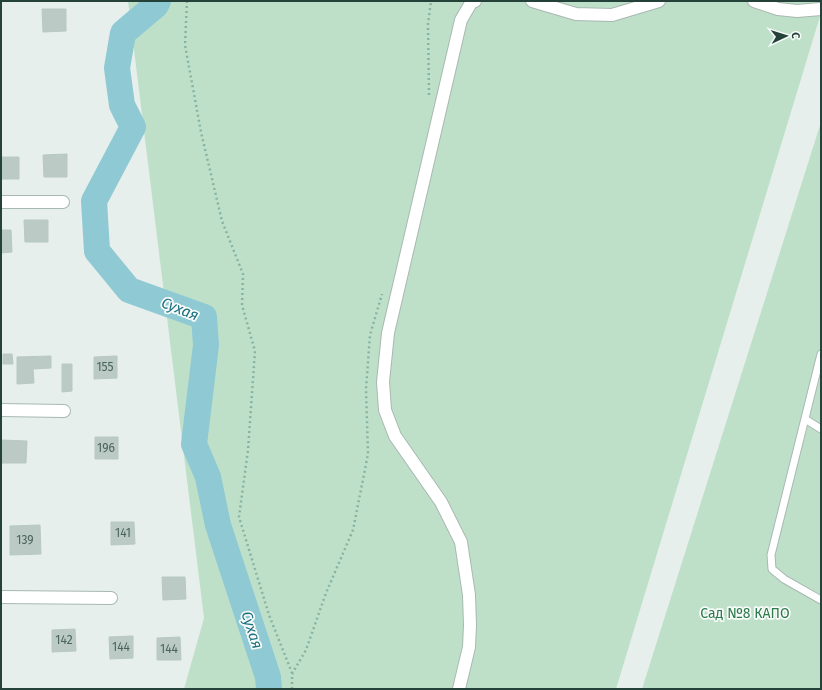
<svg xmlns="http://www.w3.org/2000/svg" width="822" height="690" font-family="'Fira Sans',sans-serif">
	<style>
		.green { fill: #bfe0c8 }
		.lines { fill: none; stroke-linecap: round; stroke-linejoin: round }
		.river { stroke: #8ec9d4; stroke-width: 26 }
		.building { fill: #bbcac4; stroke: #b8c9c2 }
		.lane-casing { stroke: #a8b8b2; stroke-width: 9 }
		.street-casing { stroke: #a8b8b2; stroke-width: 14 }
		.path { stroke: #86b3a5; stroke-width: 2.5; stroke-dasharray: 2 3; stroke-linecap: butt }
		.lane { stroke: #fff; stroke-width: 7 }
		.street { stroke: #fff; stroke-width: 12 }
		.labels { text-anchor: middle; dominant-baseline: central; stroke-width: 3.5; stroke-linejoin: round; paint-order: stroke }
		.number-label { font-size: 12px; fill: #4a645c }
		.park-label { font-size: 14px; fill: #2d7a4b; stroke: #f7fbf9 }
		.water-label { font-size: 15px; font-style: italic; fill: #1c6f80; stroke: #f7fbf9 }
	</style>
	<rect width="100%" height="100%" fill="#e6efeb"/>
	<path class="green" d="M128,1H821V13L616,689H184L204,618Z
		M821,122V689H642Z"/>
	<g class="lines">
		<path class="river" d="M158,1L156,5L123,33L117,68L122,105L133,127L94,201L97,251L129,290L204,317L206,345L194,444L208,477L218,525L268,677L269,689"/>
	</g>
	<path class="building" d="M42,9H66V31L43,32Z
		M67,154V177H44L43,155Z
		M1,157H19V179H1Z
		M24,220H48V242H25Z
		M1,230H11L12,252L1,253Z
		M3,354H12L13,364H3Z
		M51,356V368L33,369L34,383L17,384V357Z
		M117,356V378L94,379V357Z
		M62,364H72V391L62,392Z
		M95,437H118V459H95Z
		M1,440L27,441L26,463H1Z
		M111,522H134L135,544L111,545Z
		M40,525L41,554L10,555V526Z
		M162,577H185L186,599L163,600Z
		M75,629L76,651L52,652V630Z
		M133,636V658L110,659L109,637Z
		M180,637L181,660H157V638Z"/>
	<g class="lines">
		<g class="lane-casing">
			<path id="lane" d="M821,354L771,555L772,569L784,579L821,600
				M805,419L821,429"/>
		</g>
		<g class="street-casing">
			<path id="street" d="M532,1L576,14L612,15L659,1
				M754,1L778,9L797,11L821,9
				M1,202H63
				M1,410L64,411
				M1,597L111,598
				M459,689L469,647L470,625L469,595L461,542L441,502L395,436L385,410L383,382L388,333L461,20L471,3L475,1"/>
		</g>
		<path class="path" d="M187,1L185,45L201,132L222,221L243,274L242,305L255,351L248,450L239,517L269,615L292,673
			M429,95L428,24L431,1
			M292,689V674L306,650L326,593L353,530L368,454L366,389L370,335L382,294"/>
		<use href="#lane" class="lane"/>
		<use href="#street" class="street"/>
	</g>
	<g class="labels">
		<g class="number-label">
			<text x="105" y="367">155</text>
			<text x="106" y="448">196</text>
			<text x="123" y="533">141</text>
			<text x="25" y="540">139</text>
			<text x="64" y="640">142</text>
			<text x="121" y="647">144</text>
			<text x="169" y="649">144</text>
		</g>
		<g class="park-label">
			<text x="745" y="613">Сад №8 КАПО</text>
		</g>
		<g class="water-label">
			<text transform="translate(180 309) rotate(22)">Сухая</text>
			<text transform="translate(252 630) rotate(72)">Сухая</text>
		</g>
	</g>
	<rect width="822" height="690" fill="none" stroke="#24423a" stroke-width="4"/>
	<g transform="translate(786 36) rotate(86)" stroke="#f7fbf9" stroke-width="3" paint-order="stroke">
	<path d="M0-3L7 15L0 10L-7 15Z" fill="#24423a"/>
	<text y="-6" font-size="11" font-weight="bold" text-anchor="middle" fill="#24423a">С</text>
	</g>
</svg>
